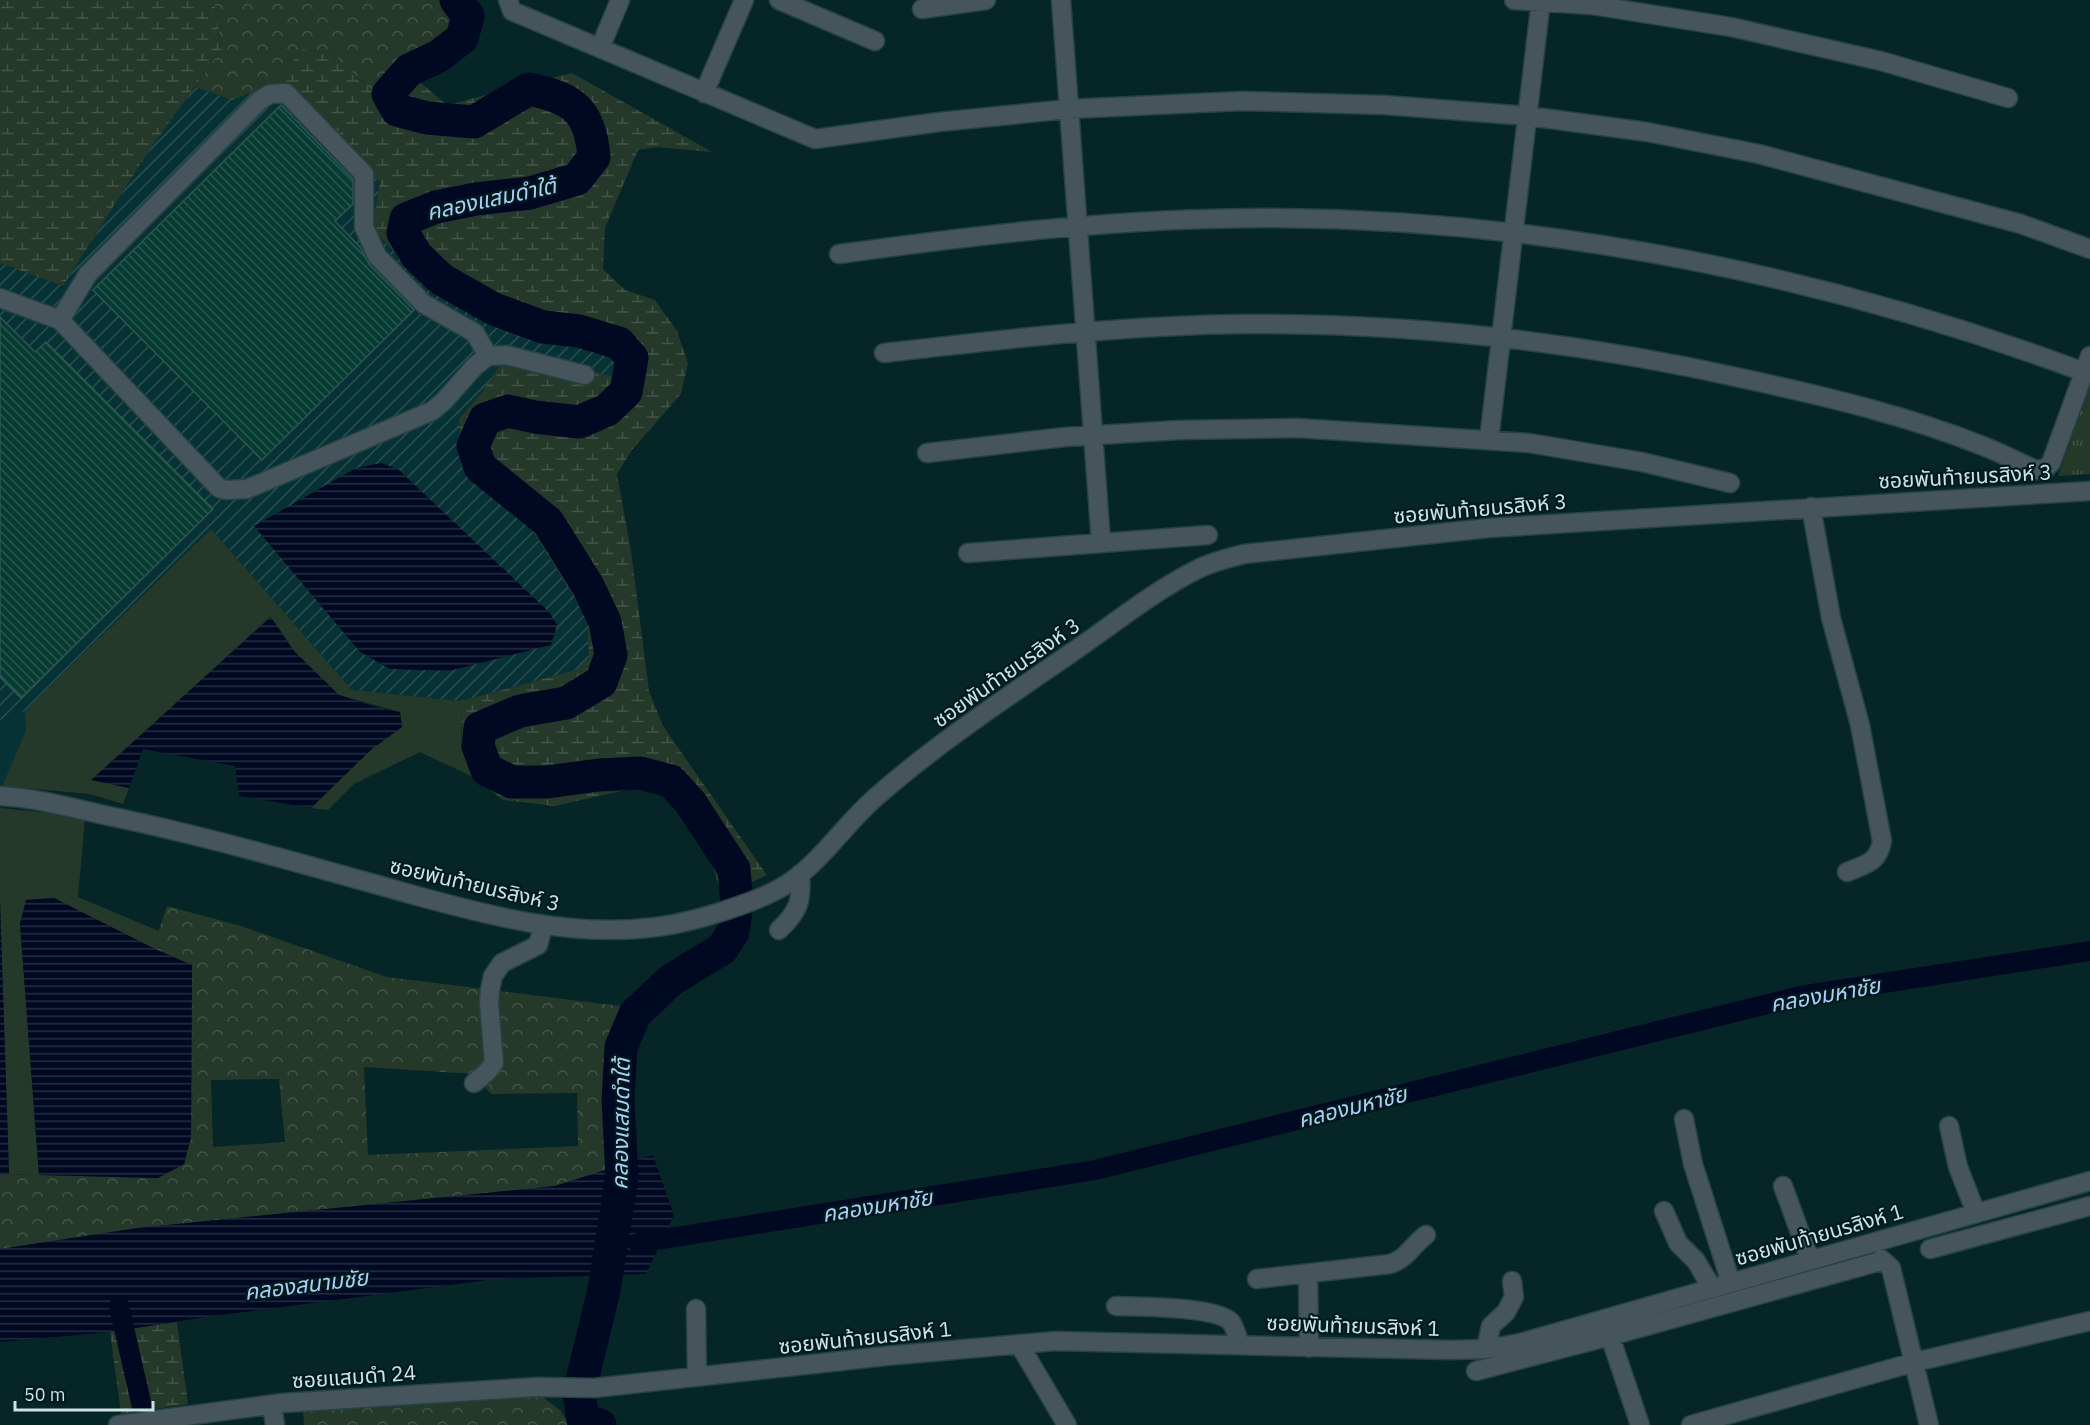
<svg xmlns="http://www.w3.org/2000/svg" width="2090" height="1425" font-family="'IBM Plex Sans','Noto Sans Thai',sans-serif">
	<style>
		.built { fill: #073235 }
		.industrial { fill: url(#industrial-furrows) }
		.green { fill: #243929 }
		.forest { fill: url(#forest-crowns); fill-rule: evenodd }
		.wetland { fill: url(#wetland-marsh) }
		.park { fill: url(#park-tufts) }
		.water { fill: url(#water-rules) }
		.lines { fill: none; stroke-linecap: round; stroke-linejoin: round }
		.canal { stroke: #000921; stroke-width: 20 }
		.river { stroke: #000921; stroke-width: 33 }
		.building { fill: url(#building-back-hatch); stroke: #30554b; stroke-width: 1.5 }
		.minor-casing { stroke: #254345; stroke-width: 21 }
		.minor { stroke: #46545b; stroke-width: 18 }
		.labels { text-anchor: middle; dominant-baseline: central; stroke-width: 4.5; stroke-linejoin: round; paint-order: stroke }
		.street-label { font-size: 21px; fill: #cde2e4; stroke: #001b1d }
		.water-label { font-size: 22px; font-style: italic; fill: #adcef8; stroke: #001b1d }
	</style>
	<defs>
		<pattern id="industrial-furrows" width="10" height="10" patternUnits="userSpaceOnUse" patternTransform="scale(1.5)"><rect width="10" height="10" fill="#073235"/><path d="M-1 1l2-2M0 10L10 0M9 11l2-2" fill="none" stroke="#2a4f52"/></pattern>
		<pattern id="forest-crowns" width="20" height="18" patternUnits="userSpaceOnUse" patternTransform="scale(1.5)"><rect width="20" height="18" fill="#243929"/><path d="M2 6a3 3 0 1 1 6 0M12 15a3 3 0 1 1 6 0" fill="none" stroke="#435548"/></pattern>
		<pattern id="wetland-marsh" width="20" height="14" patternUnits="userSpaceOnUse" patternTransform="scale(1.5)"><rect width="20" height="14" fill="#243929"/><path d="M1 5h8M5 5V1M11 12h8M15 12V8" fill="none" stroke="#435548"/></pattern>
		<pattern id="park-tufts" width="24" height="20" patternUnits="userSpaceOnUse" patternTransform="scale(1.5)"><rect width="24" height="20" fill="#243929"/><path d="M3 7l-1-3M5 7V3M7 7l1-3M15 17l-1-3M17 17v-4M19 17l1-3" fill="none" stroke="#435548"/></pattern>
		<pattern id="water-rules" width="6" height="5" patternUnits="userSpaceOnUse" patternTransform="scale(1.5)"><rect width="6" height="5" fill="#000921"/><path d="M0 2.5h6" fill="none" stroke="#242d41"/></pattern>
		<pattern id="building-back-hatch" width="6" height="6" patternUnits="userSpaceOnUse" patternTransform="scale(1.5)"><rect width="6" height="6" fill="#053b31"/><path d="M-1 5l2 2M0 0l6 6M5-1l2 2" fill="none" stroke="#28574f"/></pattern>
	</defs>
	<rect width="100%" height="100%" fill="#052527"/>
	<path class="built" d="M25,711L27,731L0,791V720Z"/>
	<path class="industrial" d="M276,83L380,182L372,228L421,281L512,331L515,313L623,334L615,377L483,391L459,419L461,466L519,510L587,617L589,660L576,670L461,701L352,690L211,529L25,711L0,720V263L63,286L146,155L195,87L232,100Z"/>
	<path class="green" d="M211,529L352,690L461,701L462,755L473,777L420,752L354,784L328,810L311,808L372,748L402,727L400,712L339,695L294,651L270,617L92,780L129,788L123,804L90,794L2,786L26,731L25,711Z
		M0,808L51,813L85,820L78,897L159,931L153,948L54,898L26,900L20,924L39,1175L9,1174L0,901Z"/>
	<path class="forest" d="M214,0H439L458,12L447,40L405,62L380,98L334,55L302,49L276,83L232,100L195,87L221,50Z
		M167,906L241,926L387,977L620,1006L603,1084L609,1169L555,1186L138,1228L0,1249V1174L158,1178L184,1164L191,1138L192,965L153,948ZM364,1067L474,1074L491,1094L577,1093L578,1146L368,1155ZM279,1079L285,1142L213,1147L211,1080Z
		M536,1392L561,1411L569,1425H304L303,1409Z"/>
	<path class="wetland" d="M0,0H214L221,50L146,155L63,286L0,263Z
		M302,49L334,55L380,98L405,62L421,83L447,105L572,73L712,152L656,147L638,150L605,228L603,269L625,290L655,300L677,331L688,363L681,394L632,450L617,474L631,551L649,691L663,726L767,875L722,896L705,842L669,794L630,789L555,806L503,800L473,777L462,755L461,701L576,670L589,659L587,617L519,510L461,466L459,419L483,391L511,348L614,377L623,334L516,314L512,331L421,280L372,228L380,182L276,83Z
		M177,1322L188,1404L121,1414L110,1332Z"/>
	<path class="park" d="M2090,385V474L2058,476Z"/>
	<path class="water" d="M381,463L398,469L550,613L557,625L551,645L449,671L390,669L360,652L254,526L356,468Z
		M271,617L294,651L339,695L379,708L400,712L402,727L372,749L311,808L239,796L235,766L143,749L129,788L91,780Z
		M54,898L153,948L192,965L191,1138L184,1164L158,1178L39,1175L20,924L26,900Z
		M0,901L9,1174H0Z
		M653,1155L674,1215L646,1274L496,1279L213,1316L110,1332L0,1342V1249L138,1228L555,1186Z"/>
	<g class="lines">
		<path class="canal" d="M638,1243L1095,1170L1800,996L2090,951
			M119,1306L142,1407"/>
		<path class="river" d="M456,0L468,16L462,38L439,56L409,70L388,94L397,110L427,118L474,122L529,89C573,98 590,110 594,157L577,179L530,193L476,199L436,207L406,219L403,233L417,256L441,279L494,309L543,327L579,331L619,343L632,358L626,392L607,410L579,422L535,417L508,411L485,419L473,446L480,467L548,522L588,586L605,622L611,655L601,682L566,703L520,711L480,728L478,746L487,770L512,782H547L599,775L640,773L671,781L690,802L734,869L737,904L733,932L722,949L671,980L635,1014L621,1047L618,1100L622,1176L604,1290L579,1393L583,1420L600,1425"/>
	</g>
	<path class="building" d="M281,105L353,179V204L335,221L360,247L369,264L414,310L262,460L93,290Z
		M0,317L35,352L46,342L213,509L21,698L0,677Z"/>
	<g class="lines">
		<g class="minor-casing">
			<path id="minor" d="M508,0L512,11L815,139L939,122L1069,109L1242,101L1385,105L1528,116L1647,132L1759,154L2021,224L2090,249
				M779,0L875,41
				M1061,0L1101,542
				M1514,0L1592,5L1731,27L1881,61L2008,98
				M922,9L986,0
				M600,48L620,0
				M704,93L744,0
				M839,254C984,234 1130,217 1276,218C1552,220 1826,276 2084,372
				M0,298L60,320L219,488L226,490L247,489L432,411L444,401L475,366L488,356L506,355L585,375
				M60,320L88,274L260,100L270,94L286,93L364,174V227L377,256L424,304L475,333L488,356
				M884,353C1005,339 1126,325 1248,324C1418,323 1585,343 1750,380C1828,397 1908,416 1983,446C2001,453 2018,462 2036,470L2045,469L2051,463L2090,356
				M1489,440L1541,0
				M927,453L1065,437L1179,430L1297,428L1529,443L1642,462L1730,483
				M1811,507L1831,618L1860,725L1882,841C1878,863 1866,864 1847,872
				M968,553L1208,535
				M0,796C38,798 72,808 109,816C210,837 310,866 410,894C490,916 572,938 656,927C690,923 758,903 787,884C818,865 847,822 876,797C935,745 1006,698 1071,653C1111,626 1155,590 1198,569C1212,562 1228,558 1244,554L1489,528L2090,491
				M779,930C799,911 802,901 800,874
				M474,1083L487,1072L494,1063L489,1003L490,990L493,976L502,963L538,945L543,926
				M1684,1119L1693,1164L1731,1283
				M1949,1126L1958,1167L1976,1213
				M1783,1186L1810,1260
				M1664,1211L1678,1243L1696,1261L1712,1288
				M1930,1249L2090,1206
				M1308,1274L1309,1348
				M1257,1279L1390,1264C1408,1258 1411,1246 1426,1235
				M1116,1306C1139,1307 1216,1306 1231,1322C1235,1327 1237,1337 1240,1344
				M696,1309L697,1376
				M1610,1336L1640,1425
				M1019,1344L1067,1425
				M1486,1349L1491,1326L1506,1312L1514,1297L1512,1281
				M1476,1371L1610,1336L1881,1261V1259L1891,1268L1929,1425
				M272,1405L275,1425
				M118,1425L283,1403L537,1387L594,1388L886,1356L1055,1341L1450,1350L1486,1349L1520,1343L2090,1181
				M1691,1425L1915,1362L2090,1321"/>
		</g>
		<use href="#minor" class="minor"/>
	</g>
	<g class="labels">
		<g class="street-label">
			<text transform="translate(1965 476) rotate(-3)">ซอยพันท้ายนรสิงห์ 3</text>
			<text transform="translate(1480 508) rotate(-5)">ซอยพันท้ายนรสิงห์ 3</text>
			<text transform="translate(1006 672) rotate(-35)">ซอยพันท้ายนรสิงห์ 3</text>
			<text transform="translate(475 884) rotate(13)">ซอยพันท้ายนรสิงห์ 3</text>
			<text transform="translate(1819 1234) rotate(-16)">ซอยพันท้ายนรสิงห์ 1</text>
			<text transform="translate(1353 1325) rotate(2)">ซอยพันท้ายนรสิงห์ 1</text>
			<text transform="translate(865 1337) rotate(-6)">ซอยพันท้ายนรสิงห์ 1</text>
			<text transform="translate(354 1376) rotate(-4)">ซอยแสมดำ 24</text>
		</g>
		<g class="water-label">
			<text transform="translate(491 198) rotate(-12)">คลองแสมดำใต้</text>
			<text transform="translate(1825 994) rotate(-10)">คลองมหาชัย</text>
			<text transform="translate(1352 1106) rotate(-14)">คลองมหาชัย</text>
			<text transform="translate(620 1124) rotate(-89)">คลองแสมดำใต้</text>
			<text transform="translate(877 1205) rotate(-9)">คลองมหาชัย</text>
			<text transform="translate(306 1284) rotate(-7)">คลองสนามชัย</text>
		</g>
	</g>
	<path d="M15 1401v9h138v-9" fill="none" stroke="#cde2e4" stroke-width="3"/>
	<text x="24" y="1401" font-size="18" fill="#cde2e4" stroke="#001b1d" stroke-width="4.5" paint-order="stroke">50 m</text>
</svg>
